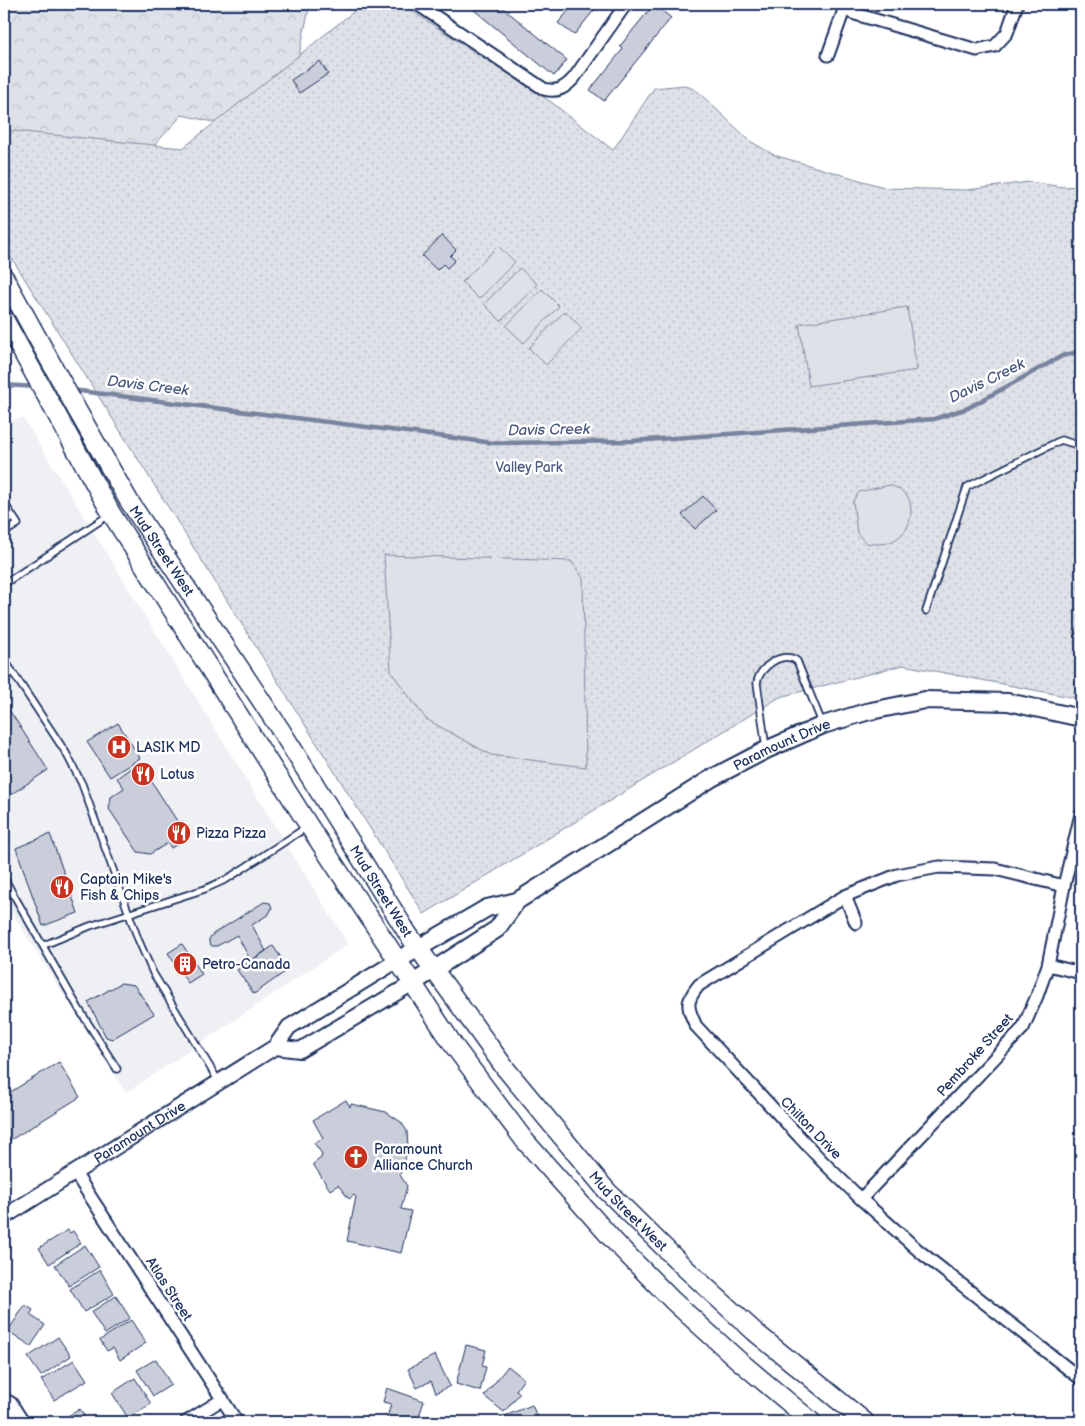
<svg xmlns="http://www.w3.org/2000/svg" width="1085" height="1426" font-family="'Balsamiq Sans',sans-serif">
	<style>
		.built { fill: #eff0f4 }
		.forest { fill: url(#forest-crowns); stroke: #7c88a2 }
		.park { fill: url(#park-dots); stroke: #7c88a2 }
		.garden { fill: #dee1e7; stroke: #7c88a2 }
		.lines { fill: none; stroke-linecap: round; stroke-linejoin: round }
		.stream { stroke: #77839f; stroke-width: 4.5 }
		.building { fill: #caceda; stroke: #1b2f5e }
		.service-casing { stroke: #1b2f5e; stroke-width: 9 }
		.minor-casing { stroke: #1b2f5e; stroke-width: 15 }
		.tertiary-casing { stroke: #1b2f5e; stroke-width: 18 }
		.secondary-casing { stroke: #1b2f5e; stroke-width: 20 }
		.primary-casing { stroke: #1b2f5e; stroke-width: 21 }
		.service { stroke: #fff; stroke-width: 5.5 }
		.minor { stroke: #fff; stroke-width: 11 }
		.tertiary { stroke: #fff; stroke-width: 14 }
		.secondary { stroke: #fff; stroke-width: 16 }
		.primary { stroke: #fff; stroke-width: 18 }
		.labels { text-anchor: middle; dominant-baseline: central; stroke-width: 5; stroke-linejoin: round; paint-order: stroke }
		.park-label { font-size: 14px; fill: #4c5c80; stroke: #fff }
		.street-label { font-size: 14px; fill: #1b2f5e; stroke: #fff }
		.poi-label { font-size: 14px; fill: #1b2f5e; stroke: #fff; text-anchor: start }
		.water-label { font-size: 15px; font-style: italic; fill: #49597e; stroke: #fff }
	</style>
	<defs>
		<pattern id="forest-crowns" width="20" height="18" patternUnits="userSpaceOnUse" patternTransform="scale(1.25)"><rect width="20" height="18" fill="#dee1e7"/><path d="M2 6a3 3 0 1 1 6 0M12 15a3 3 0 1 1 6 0" fill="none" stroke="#bec1c9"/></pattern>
		<pattern id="park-dots" width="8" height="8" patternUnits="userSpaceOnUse" patternTransform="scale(1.25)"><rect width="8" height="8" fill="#dee1e7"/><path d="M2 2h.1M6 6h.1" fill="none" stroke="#bec1c9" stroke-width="1.8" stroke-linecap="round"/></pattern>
	</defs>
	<rect width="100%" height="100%" fill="#fff"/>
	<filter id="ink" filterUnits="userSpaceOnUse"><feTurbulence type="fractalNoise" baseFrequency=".02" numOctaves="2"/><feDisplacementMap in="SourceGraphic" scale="10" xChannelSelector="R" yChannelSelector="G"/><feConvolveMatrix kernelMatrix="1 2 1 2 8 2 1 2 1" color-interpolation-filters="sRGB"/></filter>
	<g filter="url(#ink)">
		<path class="built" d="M23,418L348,944L126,1093L4,900V422Z"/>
		<path class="forest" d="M4,4H166L179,12L190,4H310L299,55L231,126L182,115L130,172L4,166Z"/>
		<path class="park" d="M363,4H401L551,102L613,150L654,88L685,85L697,91L750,141L774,155L887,188L967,190L1029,182L1063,187L1081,186V699L903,665L780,697L424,914L4,246V130L183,148Z"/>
		<path class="garden" d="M498,246L515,262L479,299L462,282Z
			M520,268L537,284L501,321L484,304Z
			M542,289L559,306L524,343L506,326Z
			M907,307L917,370L809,386L799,324Z
			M565,311L582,328L546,365L529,348Z
			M890,485C897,488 906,492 909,499C915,517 907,536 890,542C882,545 874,544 866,543L857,533L853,501L859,492Z
			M384,555L571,561L583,578L586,767L491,755L426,719L391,672Z"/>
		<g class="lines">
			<path class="stream" d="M4,385L37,387
				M72,390L494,443L632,441L934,419L968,408L1062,356L1081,351"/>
		</g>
		<path class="building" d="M479,4H498L567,60L554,76L474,10Z
			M574,4H599L574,35L558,23Z
			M654,4L671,18L604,101L590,90L623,49L620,46Z
			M320,61L328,74L299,93L291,80Z
			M442,235L456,250L450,256L455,260L447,268L443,264L437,270L422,256Z
			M703,496L716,510L695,529L682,515Z
			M4,702L48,770L4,799Z
			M118,723L140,758L110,777L87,742Z
			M139,762L188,838L171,848L168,843L150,854L138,852L109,809L111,797L124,788L117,778Z
			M50,834L78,913L43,926L16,848Z
			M264,902L270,903L272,908L269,914L252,925L266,951L251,961L237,935L217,946H212L209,943V939L213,934Z
			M182,944L202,974L188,983L168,953Z
			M273,946L289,969L254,994L237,970Z
			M121,983L134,985L154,1014L112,1039L106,1037L88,1002Z
			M59,1062L80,1097L4,1144V1096Z
			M346,1100L350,1107L351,1104L386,1112L401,1122L407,1131L408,1149L400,1175L407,1186L401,1209L411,1211L401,1253L347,1241L356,1197L354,1195L349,1199L338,1185L330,1190L313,1164L321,1158L322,1154L314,1143L323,1138L313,1120Z
			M68,1230L70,1233L73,1231L81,1243L49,1264L39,1248Z
			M85,1245L99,1267L69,1286L55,1265Z
			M100,1270L114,1294L84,1312L70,1289Z
			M116,1296L130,1318L105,1334L91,1312Z
			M25,1305L33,1310L30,1315L45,1325L31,1346L8,1331Z
			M131,1320L146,1343L120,1360L113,1348L107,1351L100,1340Z
			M58,1337L71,1356L41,1376L28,1357Z
			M466,1345L486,1350L482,1366L486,1367L480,1391L456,1384Z
			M435,1355L450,1386L436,1393L431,1381L417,1388L408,1369Z
			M156,1359L171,1385L153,1396L137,1370Z
			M74,1360L87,1380L54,1400L41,1380Z
			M508,1366L524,1379L516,1390L520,1393L504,1412L484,1396Z
			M135,1378L151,1404L128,1418L112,1393Z
			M387,1388L424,1401L417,1422H390L386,1421L391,1404L383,1402Z
			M532,1405L539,1422H501L500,1418Z
			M80,1409L88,1422H60L59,1421Z
			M311,1414L316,1422H297Z"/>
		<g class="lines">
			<g class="service-casing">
				<path id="service" d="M4,503L18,524L4,533
					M4,584L109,515
					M926,611L967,487L1061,440L1081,446
					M4,659L66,753L82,784L138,939L153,973L219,1082
					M766,748L757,683C759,667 783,650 797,661L822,723
					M4,878L79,1009L117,1069
					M44,945L90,926L205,889L227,879L307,827"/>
			</g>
			<g class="minor-casing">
				<path id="minor" d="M417,4L544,89C557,93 565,88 574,78L626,4
					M843,4L852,13L977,50L995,46L1007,33L1017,4
					M828,55L845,7
					M1064,886L995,869L939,867L897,875L845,896L699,985C685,1002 687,1007 696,1026L822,1161L861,1199L919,1251L1081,1379
					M845,896L856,923
					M1048,965L1081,973
					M75,1173L237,1422
					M861,1199L1023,1028L1037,996L1048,965L1064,886L1081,814
					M4,1399L11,1403L23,1422
					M186,1422L223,1399"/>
			</g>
			<g class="tertiary-casing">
				<g id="tertiary">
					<path d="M275,1047L300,1050L413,983"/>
					<path id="s1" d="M4,1217L275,1047L289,1027L398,960"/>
				</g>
			</g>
			<g class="secondary-casing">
				<g id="secondary">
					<path id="s2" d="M398,960L487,908L517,901L712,778L766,750L823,725L866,712L925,700L1008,702L1081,718"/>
					<path d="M413,983L497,929L517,901"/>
				</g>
			</g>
			<g class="primary-casing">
				<g id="primary">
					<path id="s3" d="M4,277L77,410L129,501L282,732L408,934L505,1068L607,1191L685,1268L755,1332L865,1422"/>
					<path d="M4,319L111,513L309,826L454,1046L525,1141L614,1241L673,1301L737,1359L812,1422"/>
				</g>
			</g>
			<use href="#service" class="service"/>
			<use href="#minor" class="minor"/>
			<use href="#tertiary" class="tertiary"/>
			<use href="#secondary" class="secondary"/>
			<use href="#primary" class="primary"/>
		</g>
	</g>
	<defs>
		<g id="hospital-disc" transform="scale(1.25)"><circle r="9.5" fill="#c8321e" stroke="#fff"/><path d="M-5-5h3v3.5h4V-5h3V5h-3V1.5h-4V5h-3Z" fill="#fff"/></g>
		<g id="restaurant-disc" transform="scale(1.25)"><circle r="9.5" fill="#c8321e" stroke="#fff"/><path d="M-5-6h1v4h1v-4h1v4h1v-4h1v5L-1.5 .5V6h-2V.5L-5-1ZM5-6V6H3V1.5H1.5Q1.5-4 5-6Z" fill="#fff"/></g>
		<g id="building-disc" transform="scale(1.25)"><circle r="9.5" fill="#c8321e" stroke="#fff"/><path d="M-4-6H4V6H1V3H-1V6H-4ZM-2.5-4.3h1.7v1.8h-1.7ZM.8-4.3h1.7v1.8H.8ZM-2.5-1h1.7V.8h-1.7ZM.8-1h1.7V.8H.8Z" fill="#fff"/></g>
		<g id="church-disc" transform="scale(1.25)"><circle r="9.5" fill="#c8321e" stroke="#fff"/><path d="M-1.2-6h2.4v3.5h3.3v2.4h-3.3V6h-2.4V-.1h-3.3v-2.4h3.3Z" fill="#fff"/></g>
	</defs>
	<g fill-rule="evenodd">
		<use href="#hospital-disc" x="119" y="747"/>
		<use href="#restaurant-disc" x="143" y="774"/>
		<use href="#restaurant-disc" x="179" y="833"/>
		<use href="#restaurant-disc" x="62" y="887"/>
		<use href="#building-disc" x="185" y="964"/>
		<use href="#church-disc" x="356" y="1157"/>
	</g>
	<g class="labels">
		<g class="park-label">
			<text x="529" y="467">Valley Park</text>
		</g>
		<g class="street-label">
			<text stroke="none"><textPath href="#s3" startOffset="316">Mud Street West</textPath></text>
			<text stroke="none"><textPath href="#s2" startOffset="442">Paramount Drive</textPath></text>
			<text stroke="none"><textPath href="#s3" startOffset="721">Mud Street West</textPath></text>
			<text transform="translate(975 1055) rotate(-48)">Pembroke Street</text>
			<text transform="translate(811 1128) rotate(46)">Chilton Drive</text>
			<text stroke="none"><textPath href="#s1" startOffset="160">Paramount Drive</textPath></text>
			<text stroke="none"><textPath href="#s3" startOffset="1126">Mud Street West</textPath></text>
			<text transform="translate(169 1289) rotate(57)">Atlas Street</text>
		</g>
		<g class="poi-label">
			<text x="136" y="747">LASIK MD</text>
			<text x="160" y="774">Lotus</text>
			<text x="196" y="833">Pizza Pizza</text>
			<text x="80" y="879">Captain Mike's<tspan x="80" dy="16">Fish &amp; Chips</tspan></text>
			<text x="202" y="964">Petro-Canada</text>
			<text x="374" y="1149">Paramount<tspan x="374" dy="16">Alliance Church</tspan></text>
		</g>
		<g class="water-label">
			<text transform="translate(987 381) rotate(-26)">Davis Creek</text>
			<text transform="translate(148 386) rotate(7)">Davis Creek</text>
			<text transform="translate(549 430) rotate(-1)">Davis Creek</text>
		</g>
	</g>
	<rect width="1085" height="1426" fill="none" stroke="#fff" stroke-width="20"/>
	<rect x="10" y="10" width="1065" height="1406" fill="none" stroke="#1b2f5e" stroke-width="2" filter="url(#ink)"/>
</svg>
